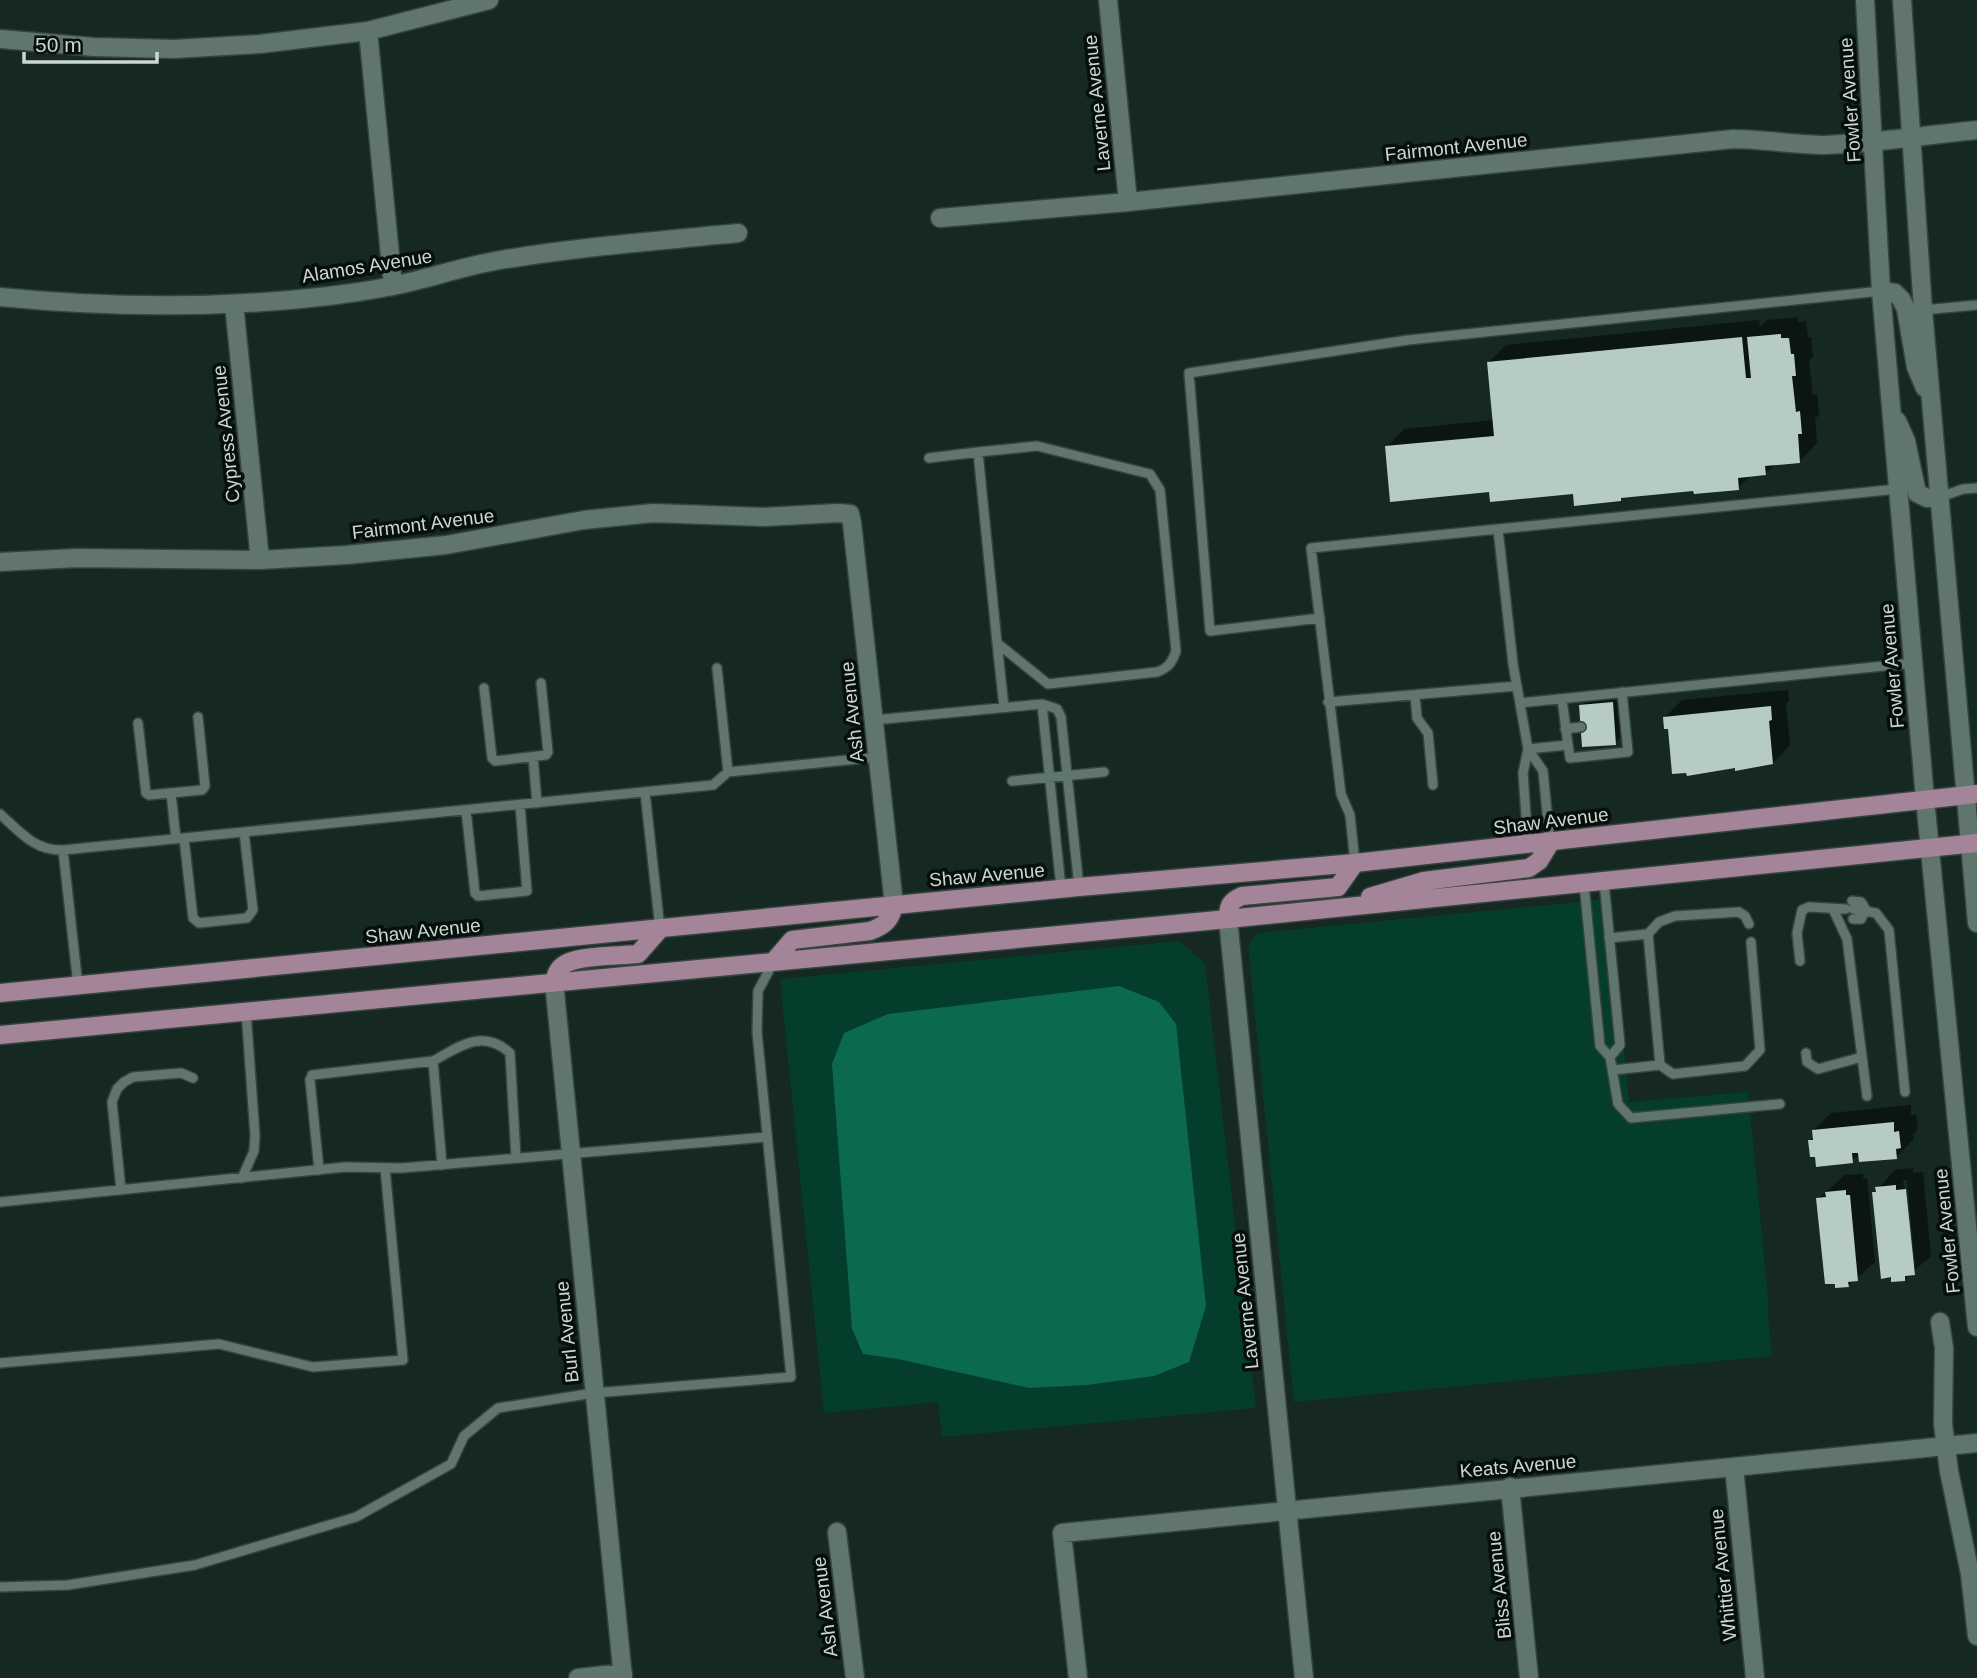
<svg xmlns="http://www.w3.org/2000/svg" width="1977" height="1678" font-family="Arial,sans-serif">
	<style>
		.green { fill: #053d2d }
		.water { fill: #0a694f }
		.shadow { fill: #0007; fill-rule: evenodd }
		.building { fill: #b6ccc3 }
		.lines { fill: none; stroke-linecap: round; stroke-linejoin: round }
		.lane-casing { stroke: #36443e; stroke-width: 12 }
		.street-casing { stroke: #36443e; stroke-width: 21 }
		.secondary-casing { stroke: #36443e; stroke-width: 21 }
		.primary-casing { stroke: #36443e; stroke-width: 21 }
		.lane { stroke: #60756d; stroke-width: 9 }
		.street { stroke: #60756d; stroke-width: 18 }
		.secondary { stroke: #60756d; stroke-width: 18 }
		.primary { stroke: #a48499; stroke-width: 18 }
		.labels { text-anchor: middle; dominant-baseline: central; stroke-width: 7; stroke-linejoin: round; paint-order: stroke }
		.street-label { font-size: 19px; fill: #ccd7d2; stroke: #070f0c }
	</style>
	<rect width="100%" height="100%" fill="#152821"/>
	<path class="green" d="M1609,899L1629,1102L1748,1092L1769,1308L1767,1309L1772,1356L1294,1402L1248,946L1258,933Z
		M1179,941L1205,963L1256,1408L942,1437L938,1402L824,1413L780,979Z"/>
	<path class="water" d="M1119,986L1159,1002L1176,1024L1206,1306L1189,1362L1154,1376L1087,1385L1029,1388L898,1359L863,1354L852,1329L832,1064L844,1033L888,1014Z"/>
	<path class="shadow" d="M1798,317V322L1806,321L1808,337H1811L1813,357L1809,360L1813,395L1817,394L1819,415L1815,419L1817,443L1800,461L1776,463L1765,474L1751,475L1738,488L1695,489L1624,496L1620,499L1574,492L1491,491L1387,447L1404,429L1494,420L1489,362L1506,345L1759,320L1760,327L1767,320Z
		M1625,690L1628,730L1615,743L1581,706L1594,693Z
		M1788,690L1789,701L1786,704L1790,745L1773,763L1669,727L1664,718L1682,700Z
		M1911,1105V1115H1916L1918,1129L1913,1134L1914,1139L1896,1157L1860,1154L1852,1161L1816,1155L1810,1141L1814,1136V1130L1831,1113Z
		M1913,1168V1173L1923,1172L1931,1256L1905,1279L1874,1193L1895,1170ZM1903,1180H1907L1915,1265H1912Z
		M1863,1174V1178H1867L1875,1262L1848,1286L1818,1199L1845,1175Z"/>
	<path class="building" d="M1781,334V338H1789L1791,354H1794L1796,376H1792L1796,412L1800,411L1802,434H1798L1800,463L1765,466L1766,475L1738,478L1739,490L1694,494L1693,491L1621,498V501L1574,506L1573,494L1490,502L1489,492L1390,502L1385,446L1494,436L1487,362L1742,337L1746,378H1751L1747,337Z
		M1613,702L1616,745L1582,747L1579,705Z
		M1771,706L1772,720L1769,721L1773,764L1735,771V768L1687,776L1686,773L1672,774L1668,729H1664L1663,717Z
		M1894,1122V1132L1899,1131L1901,1148L1896,1149L1897,1159L1859,1162L1858,1153H1852L1853,1163L1816,1167L1815,1157H1810L1808,1140H1813L1812,1130Z
		M1896,1185V1190L1906,1189L1915,1275L1905,1276V1281L1891,1282V1277L1881,1279L1872,1192H1876L1875,1187Z
		M1846,1190V1195H1850L1858,1281L1848,1282L1849,1287L1835,1288V1284H1825L1816,1198L1826,1197L1825,1192Z"/>
	<g class="lines">
		<g class="lane-casing">
			<path id="lane" d="M1923,310L1977,305
				M1037,446L1150,474L1160,490L1176,651C1172,663 1168,668 1157,672L1048,684L997,643L978,452Z
				M929,458L978,452
				M1940,497L1963,489L1977,488
				M1498,529L1898,489
				M1320,618L1210,631L1189,373L1408,340L1881,291
				M997,643L1004,707
				M717,668L728,772
				M484,688L492,758L495,761L546,755L548,752L541,683
				M1415,695L1417,718L1428,733L1433,785
				M1562,699L1568,745
				M1328,702L1517,686
				M1520,703L1913,663
				M1042,704L1061,888
				M874,720L1042,704L1057,709L1061,717L1079,887
				M138,723L146,793L149,795L202,790L205,786L198,717
				M1565,729L1581,727
				M533,757L537,803
				M1012,781L1104,772
				M645,792L660,929
				M171,793L176,839
				M466,810L475,893L478,896L527,891L520,805
				M0,814C20,832 35,851 63,850L713,785L728,772L878,757
				M184,838L193,918L199,923L247,918L253,910L244,832
				M1528,844L1523,773L1528,749L1543,771L1550,843
				M63,850L78,986
				M1355,863L1350,815L1341,794L1311,548L1498,529L1513,664L1528,749L1568,745L1570,758L1628,752L1622,692
				M1604,882L1620,1045L1610,1057
				M1584,884L1600,1046L1610,1057L1618,1104L1631,1118L1780,1104
				M1852,901L1861,902L1866,910
				M1833,909L1847,939L1867,1096
				M1853,909L1876,913L1889,930L1905,1092
				M1853,919H1861L1866,910
				M1648,934L1660,1065L1673,1074L1745,1066L1760,1050L1751,942
				M1609,938L1648,934L1659,922L1675,916L1739,912L1745,916L1749,924
				M1800,961L1797,933L1802,910L1809,907L1846,909
				M1806,1053L1807,1062L1818,1069L1862,1057
				M1613,1070L1660,1065
				M442,1165L433,1061C459,1047 482,1028 510,1053L516,1158
				M319,1170L310,1080L312,1075L433,1061
				M242,1178L254,1151L255,1135L246,1011
				M121,1190L112,1102L117,1089L124,1082L133,1077L181,1073L193,1078
				M0,1202L345,1167L402,1168L766,1137
				M0,1363L219,1344L313,1367L403,1360L385,1168
				M0,1587L68,1585L195,1565L356,1517L451,1464L464,1436L498,1408L594,1393L791,1377L757,1032L758,991L774,961"/>
		</g>
		<g class="street-casing">
			<path id="street" d="M1108,0L1128,202
				M368,31L393,286
				M0,39L94,47L174,49L260,44L368,31L489,0
				M940,218L1128,202L1733,139C1764,139 1794,145 1825,145C1876,143 1927,135 1977,130
				M0,297C111,308 218,309 329,296C351,293 375,290 397,285C430,278 462,267 495,261C575,247 657,241 738,233
				M234,304L260,560
				M0,562L77,558L260,560L346,555L446,545L584,520L653,513L764,517L838,513L850,514L852,523L894,905
				M1228,919L1304,1678
				M554,982L623,1678
				M1940,1322L1944,1348L1943,1424L1949,1471L1970,1574L1977,1636
				M1734,1467L1755,1678
				M1510,1487L1529,1678
				M837,1532L855,1678
				M578,1678L623,1673
				M1078,1678L1062,1533L1977,1443"/>
		</g>
		<g class="secondary-casing">
			<path id="secondary" d="M1865,0L1881,291L1925,799L1977,1327
				M1902,0L1923,310L1977,923
				M1881,291L1895,293L1901,299L1906,309L1916,367L1925,388
				M1897,421L1906,441L1917,493L1927,498L1940,497"/>
		</g>
		<g class="primary-casing">
			<path id="primary" d="M1370,897L1424,881L1529,868L1539,861L1550,843
				M1228,919C1228,906 1230,901 1242,896L1338,887L1355,863
				M774,961L792,940L870,931C884,926 891,920 894,905
				M554,982C556,974 558,968 565,964C581,955 619,956 638,954L660,929
				M0,993L1079,887L1355,863L1977,794
				M0,1035L1228,919L1977,843"/>
		</g>
		<use href="#lane" class="lane"/>
		<use href="#street" class="street"/>
		<use href="#secondary" class="secondary"/>
		<use href="#primary" class="primary"/>
	</g>
	<g class="labels">
		<g class="street-label">
			<text transform="translate(1850 100) rotate(-94)">Fowler Avenue</text>
			<text transform="translate(1097 103) rotate(-96)">Laverne Avenue</text>
			<text transform="translate(1456 147) rotate(-6)">Fairmont Avenue</text>
			<text transform="translate(367 266) rotate(-9)">Alamos Avenue</text>
			<text transform="translate(226 434) rotate(-96)">Cypress Avenue</text>
			<text transform="translate(423 524) rotate(-7)">Fairmont Avenue</text>
			<text transform="translate(1892 666) rotate(-95)">Fowler Avenue</text>
			<text transform="translate(852 712) rotate(-96)">Ash Avenue</text>
			<text transform="translate(1551 821) rotate(-7)">Shaw Avenue</text>
			<text transform="translate(987 875) rotate(-5)">Shaw Avenue</text>
			<text transform="translate(423 931) rotate(-6)">Shaw Avenue</text>
			<text transform="translate(1947 1231) rotate(-96)">Fowler Avenue</text>
			<text transform="translate(1245 1301) rotate(-96)">Laverne Avenue</text>
			<text transform="translate(567 1332) rotate(-96)">Burl Avenue</text>
			<text transform="translate(1518 1466) rotate(-5)">Keats Avenue</text>
			<text transform="translate(1723 1575) rotate(-96)">Whittier Avenue</text>
			<text transform="translate(1499 1585) rotate(-96)">Bliss Avenue</text>
			<text transform="translate(825 1607) rotate(-97)">Ash Avenue</text>
		</g>
	</g>
	<path d="M24 52v10h133v-10" fill="none" stroke="#ccd7d2" stroke-width="3.5"/>
	<text x="35" y="52" font-size="21" fill="#ccd7d2" stroke="#070f0c" stroke-width="5" paint-order="stroke">50 m</text>
</svg>
